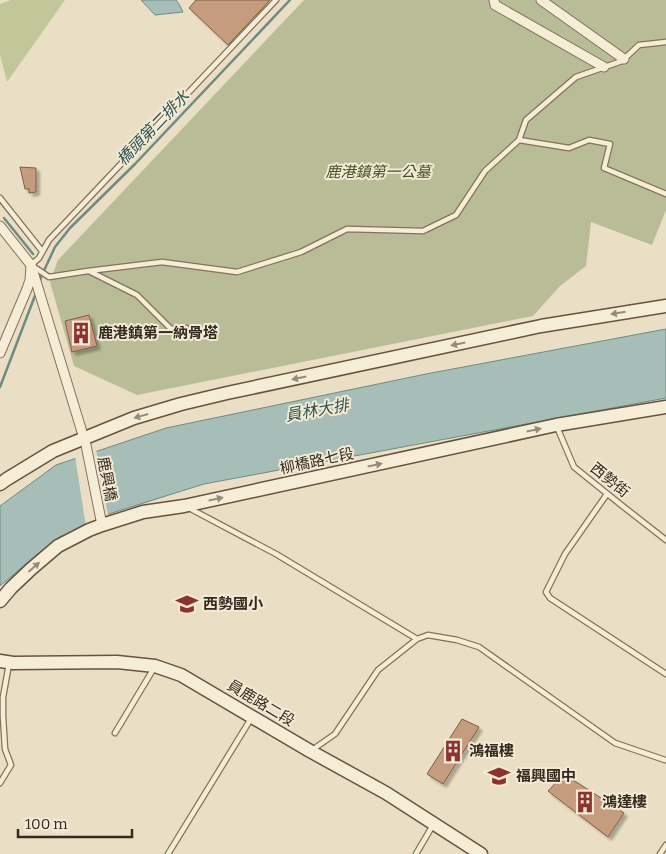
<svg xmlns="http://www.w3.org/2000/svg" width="666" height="854" font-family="Bitter,'Noto Sans TC',serif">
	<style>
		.green { fill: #c2c79a }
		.cemetery { fill: #b8bd98 }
		.water { fill: #a6beb7; stroke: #6e8b84 }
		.pier { fill: #eadfc5 }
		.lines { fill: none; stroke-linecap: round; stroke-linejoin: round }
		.stream { stroke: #6e8b84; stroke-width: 2.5 }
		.building { fill: #c59c7e; stroke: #815d44; filter: url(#shadow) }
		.lane-casing { stroke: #84715c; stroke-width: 7 }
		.street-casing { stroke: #84715c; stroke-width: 11 }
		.secondary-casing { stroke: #655340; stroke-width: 15 }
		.lane { stroke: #f6edd7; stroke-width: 4.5 }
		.street { stroke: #f6edd7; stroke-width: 9 }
		.secondary { stroke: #f6edd7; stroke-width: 12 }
		.oneway { fill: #968c7b }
		.labels { text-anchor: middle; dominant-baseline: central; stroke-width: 4; stroke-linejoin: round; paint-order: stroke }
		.park-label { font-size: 15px; font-style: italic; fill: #455027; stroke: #f2ead4 }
		.poi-label { font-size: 15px; font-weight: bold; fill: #352a1f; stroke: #f2ead4; text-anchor: start }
		.street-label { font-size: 15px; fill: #352a1f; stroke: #f2ead4 }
		.water-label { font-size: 16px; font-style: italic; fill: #305351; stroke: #f2ead4 }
	</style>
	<defs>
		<filter id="shadow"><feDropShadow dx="3.5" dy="3.5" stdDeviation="1" flood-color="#0004"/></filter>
	</defs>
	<rect width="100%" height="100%" fill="#eadfc5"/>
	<path class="green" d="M11,0H65L7,82L0,55V4Z"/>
	<path class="cemetery" d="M304,0H666V210L652,245L591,222L586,266L560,286L533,316L137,395L74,366L50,282L58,260Z"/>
	<path class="water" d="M141,0H176L179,4L183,12L155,15Z
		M666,329V398L204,484L96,518L39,553L0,586V506L56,465L166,428L426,374Z"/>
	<path class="pier" d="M96,449L108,515L86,527L75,456Z"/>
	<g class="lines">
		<path class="stream" d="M4,218L33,254
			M39,283L41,277L55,247L70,228L135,164L290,0
			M0,387L36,293"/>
	</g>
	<path class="building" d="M196,0H270L228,45L189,8Z
		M20,167L36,168V192L29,193V189H25Z
		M89,315L97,346L72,352L65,321Z
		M462,719L479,727L443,784L427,774Z
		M564,774L624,813L608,837L548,791Z"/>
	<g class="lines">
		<g class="lane-casing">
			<path id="lane" d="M276,0L49,240L39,258L31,265L49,277L88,271L162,262L237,272L301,252L347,229L423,231L456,215L485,171L519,140L569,148L589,140L610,144L604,168L666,194
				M519,140L526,120L576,77L622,61L639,45L666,42
				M0,198L42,251
				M89,271L137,295L171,329L186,328
				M557,427L574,467L620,504L666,540
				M607,494L565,554L546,592L550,598L666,674
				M189,508L276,554L417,639L428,635L457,640L479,647L615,743L665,760H666
				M115,733L154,668
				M312,750L335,734L378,670L417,639
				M0,783L11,765L5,749L3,716V697L9,664
				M168,854L252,717
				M416,854L433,825
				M660,854L666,845"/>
		</g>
		<g class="street-casing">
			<path id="street" d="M494,0L495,5L604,67
				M541,0L624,59
				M0,226L31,265L30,280L27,289L0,353
				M31,265L86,445L102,525"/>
		</g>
		<g class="secondary-casing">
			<path id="secondary" d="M0,484L7,479L53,451L134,418L181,404L227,393L541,326L666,306
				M0,601L11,588L31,569L58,546L89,530L102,525L143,512L184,506L556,425L666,407
				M0,661L13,663L117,662L155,666L181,675L310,751L386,793L481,854"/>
		</g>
		<use href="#lane" class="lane"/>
		<use href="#street" class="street"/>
		<use href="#secondary" class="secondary"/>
	</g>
	<defs><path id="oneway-solid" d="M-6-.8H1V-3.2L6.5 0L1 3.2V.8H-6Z" transform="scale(1.25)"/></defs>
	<g class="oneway">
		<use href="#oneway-solid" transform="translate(618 313) rotate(171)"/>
		<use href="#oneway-solid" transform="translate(458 344) rotate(168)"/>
		<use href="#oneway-solid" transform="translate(299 378) rotate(168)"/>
		<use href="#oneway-solid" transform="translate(141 416) rotate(164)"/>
		<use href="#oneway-solid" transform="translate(534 430) rotate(-12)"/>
		<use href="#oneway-solid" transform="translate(375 465) rotate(-12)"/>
		<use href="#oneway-solid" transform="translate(216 499) rotate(-12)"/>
		<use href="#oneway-solid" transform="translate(34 567) rotate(-41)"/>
	</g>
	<defs>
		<g id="building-bare" transform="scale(1.725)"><path d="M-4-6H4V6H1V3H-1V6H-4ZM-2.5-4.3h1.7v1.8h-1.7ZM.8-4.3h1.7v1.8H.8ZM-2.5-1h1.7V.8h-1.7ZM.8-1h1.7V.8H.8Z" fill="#8d3232" stroke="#f2ead4" stroke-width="2.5" paint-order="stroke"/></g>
		<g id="school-bare" transform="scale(1.725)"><path d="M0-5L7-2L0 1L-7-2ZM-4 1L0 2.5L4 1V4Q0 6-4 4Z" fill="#8d3232" stroke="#f2ead4" stroke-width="2.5" paint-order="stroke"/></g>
	</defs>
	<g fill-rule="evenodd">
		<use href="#building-bare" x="81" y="333"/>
		<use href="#school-bare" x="187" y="604"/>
		<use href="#building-bare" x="453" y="751"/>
		<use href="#school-bare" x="499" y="776"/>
		<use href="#building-bare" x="585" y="802"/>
	</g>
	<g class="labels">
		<g class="park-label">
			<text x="378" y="172">鹿港鎮第一公墓</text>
		</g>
		<g class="poi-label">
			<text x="98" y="333">鹿港鎮第一納骨塔</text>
			<text x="203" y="604">西勢國小</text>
			<text x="469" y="751">鴻福樓</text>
			<text x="516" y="776">福興國中</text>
			<text x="602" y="802">鴻達樓</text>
		</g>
		<g class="street-label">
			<text transform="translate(317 461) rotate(-12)">柳橋路七段</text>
			<text transform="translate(107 479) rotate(79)">鹿興橋</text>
			<text transform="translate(610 480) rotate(39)">西勢街</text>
			<text transform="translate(261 703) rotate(31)">員鹿路二段</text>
		</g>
		<g class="water-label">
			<text transform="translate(153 128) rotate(-46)">橋頭第二排水</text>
			<text transform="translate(317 410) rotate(-10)">員林大排</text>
		</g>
	</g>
	<path d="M18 829v8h114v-8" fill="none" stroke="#352a1f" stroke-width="2.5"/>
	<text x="25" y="829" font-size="15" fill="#352a1f" stroke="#f2ead4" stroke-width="4" paint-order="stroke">100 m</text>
</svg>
